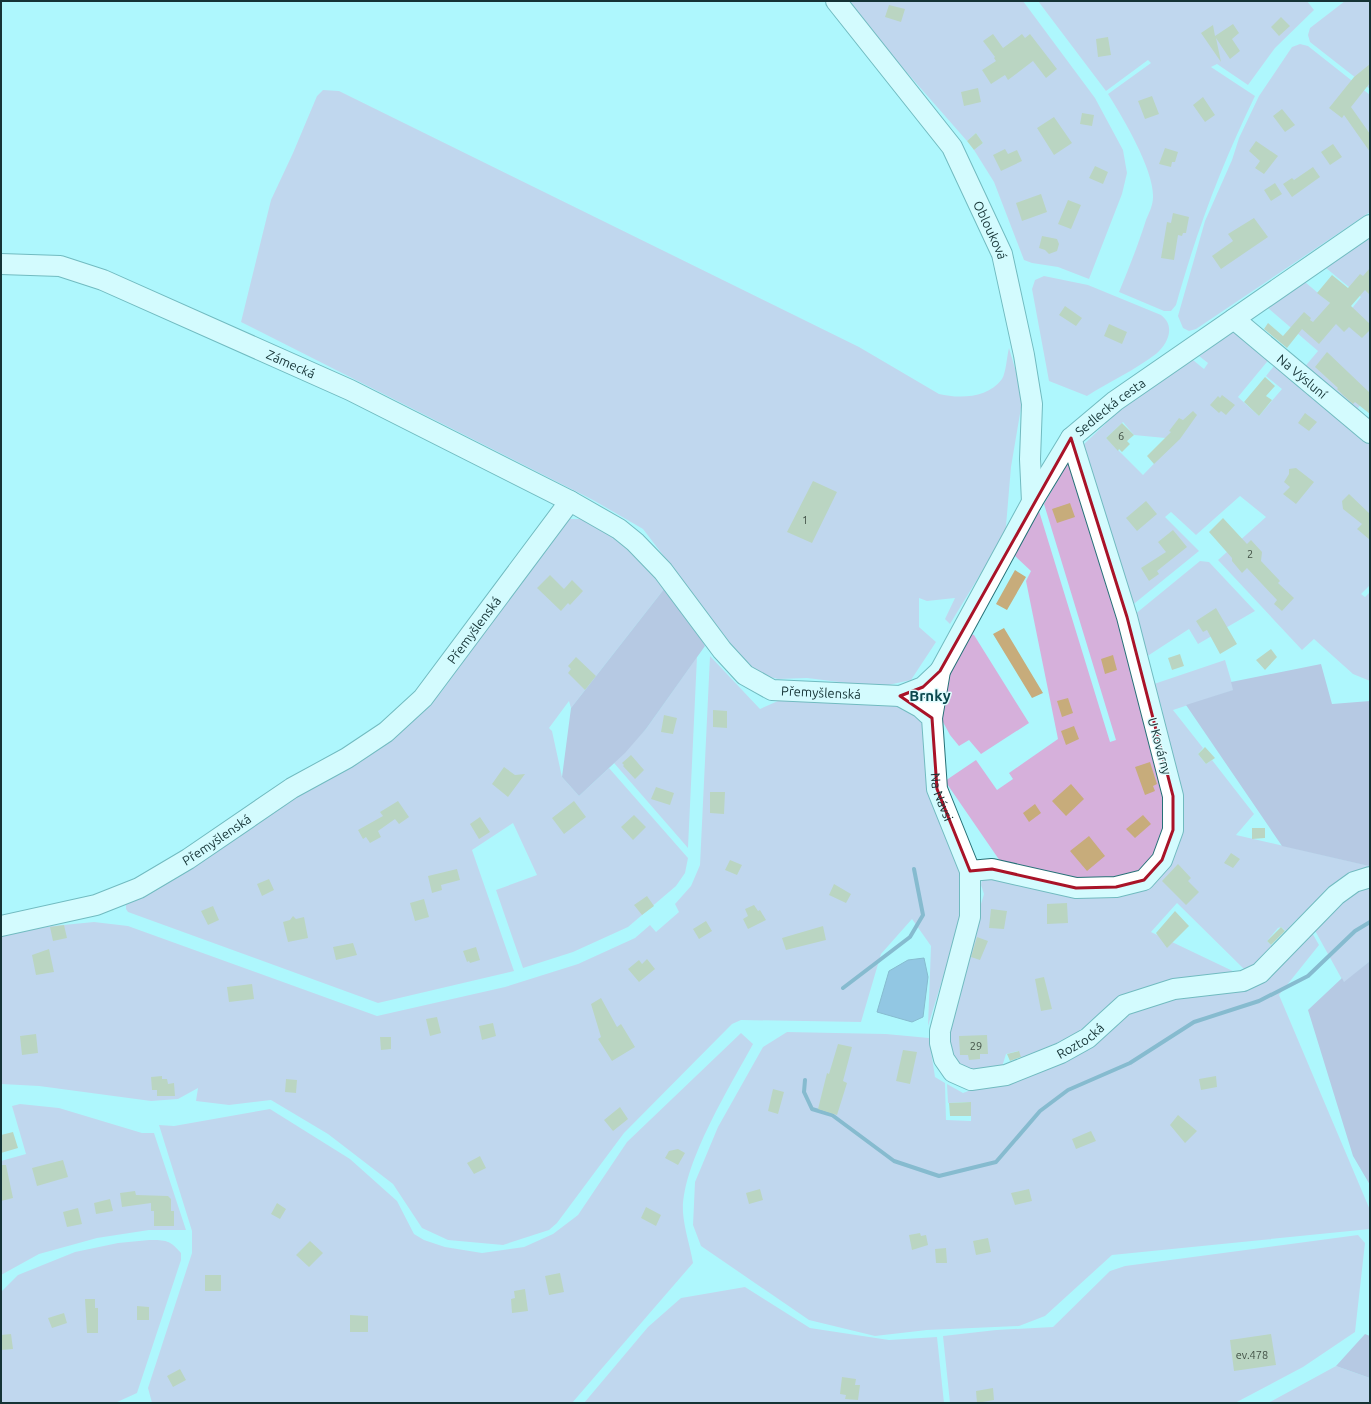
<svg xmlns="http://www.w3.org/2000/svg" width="1371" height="1404" font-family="Ubuntu,sans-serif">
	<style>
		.green { fill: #d6b0db; fill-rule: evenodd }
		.forest { fill: #be91c4 }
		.water { fill: #708dc3; stroke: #557298 }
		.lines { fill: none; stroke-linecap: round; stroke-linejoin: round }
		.stream { stroke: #557298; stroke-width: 4 }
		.building { fill: #c7ac7b }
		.minor-casing { stroke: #267177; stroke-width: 22 }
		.minor { stroke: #fff; stroke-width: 20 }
		.marked { fill: none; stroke: #a91328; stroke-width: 3; stroke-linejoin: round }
		.labels { text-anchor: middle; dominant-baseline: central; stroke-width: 3; stroke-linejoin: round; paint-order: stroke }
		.number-label { font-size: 11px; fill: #425146 }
		.street-label { font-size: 13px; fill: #153335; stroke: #e0fcfe }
		.quarter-label { font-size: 15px; font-weight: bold; fill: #0c484d; stroke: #e0fcfe }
	</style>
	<rect width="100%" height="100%" fill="#aef7fd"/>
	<path class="green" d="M844,1H1023L1095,98L1123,150L1127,173L1122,194L1089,279L1058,267L1032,263L1024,260L994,182L974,150L983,143L976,133L967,141Z
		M1038,1H1307L1314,10L1275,48L1248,85L1217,64L1211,67L1255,96C1221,166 1197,230 1176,305L1171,311H1164L1119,292C1129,268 1138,245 1146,220C1149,213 1153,205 1153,197C1154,170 1123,118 1108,94L1151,63L1148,60L1106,91Z
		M1345,1H1370V89L1310,42L1308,35L1310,28Z
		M1300,44L1308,46L1370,95V212L1196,329L1189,331L1183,328L1178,316L1205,221L1232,160L1239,138L1259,96L1292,47Z
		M323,90L339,91L859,347L939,394C960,399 988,398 1002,379C1006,373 1007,355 1009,348L1023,396L1011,467L1005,538L1003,537L950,624L945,619L955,598L927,601L919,598V627L936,642L911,680L879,687L807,678L778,679L753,673L643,529L593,500L241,322L271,200L293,153L317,96Z
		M1370,238V393L1358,408L1362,413L1358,417L1302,370L1318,351L1268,308L1305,282L1356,325L1349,312L1361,297L1326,268Z
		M1044,276L1088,285L1161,315C1176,326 1168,344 1156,354C1135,370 1109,382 1087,396L1049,381L1032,289L1035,280Z
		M1233,332L1242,334L1271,357L1238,397L1259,416L1282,389L1266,376L1277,362L1370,441V585L1361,594L1365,597L1370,592V681L1353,674L1314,639L1302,650L1218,560L1266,517L1240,496L1196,535L1171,512L1165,517L1199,551L1130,607L1082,446L1123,407L1193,360L1204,369L1208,363L1199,356ZM1123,422L1134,435L1165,438L1173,444L1143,475L1106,438Z
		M1072,456L1154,724L1168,831L1144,870L1090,883L1000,861L945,781L976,760L997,790L1013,779L1009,773L1058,739L1026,581L1031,571L1014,555L1039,511L1110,742L1116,740L1044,504Z
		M566,519H583L626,543L668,584L571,708L569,701L549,728L552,731L562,777L579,796L609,768L688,858L685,873L676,886L628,927L573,952L523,968L496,890L537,875L513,823L472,850L514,971L378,1003L128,912L126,909V902L306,786L371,754L411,723L442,691Z
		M1200,561L1209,562L1255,611L1198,644L1189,629L1146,657L1134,615Z
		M967,633L974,635L1029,723L981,754L969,740L959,746L950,735L943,722V693L945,675Z
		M710,656L760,709L778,701L802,699L909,707L925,725V768L934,805L969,893L928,1026L931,946L912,919L881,954L861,1022L741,1020L732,1024L624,1133L557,1223L549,1230L503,1245L448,1240L422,1228L393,1184L328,1134L271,1100L229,1105L196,1101L198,1088L178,1099L151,1101L39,1086L1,1084V931L94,922L128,926L377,1016L505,987L578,964L635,938L650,925L656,932L679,912L675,904L691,886L700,865Z
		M697,657L688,848L614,763L646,729Z
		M1225,660L1234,690L1173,710L1203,748L1198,754L1206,764L1212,760L1254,814L1236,835L1370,866L1301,924L1297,919L1286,931L1281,927L1278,928L1267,941L1272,946L1247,972L1177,903L1151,932L1237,973L1186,982L1022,1061L1018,1051L1006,1054L1002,1067L968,1073L947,1061L943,1031L984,894L981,885L982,879L990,875L1064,891L1152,878L1176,795L1162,709L1154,684Z
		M1370,874V961L1344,983L1313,927Z
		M1310,929L1319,945L1279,995L1370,1210V1229L1112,1255L1045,1316L1019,1326L927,1330L875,1336L809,1320L701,1246L693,1225L695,1182L718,1127L763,1047L787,1032L886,1034L929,1038L935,1077L945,1083L946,1120L971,1121V1102L948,1103L947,1084L963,1093L1026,1069L1127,1007L1251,984Z
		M741,1033L753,1044C731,1085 681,1165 683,1212C684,1228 690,1246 693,1263L572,1403H152L148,1388L192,1253V1231L159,1125L174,1126L270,1109L350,1159L397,1201L414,1234L424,1240L445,1247L482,1253L524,1247L553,1234L578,1215L627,1142Z
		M20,1104L59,1108L142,1133H154L186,1230H149L97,1238L39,1254L1,1275V1161L26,1154L12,1106Z
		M1358,1235L1365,1243L1355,1332L1303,1367L1235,1403H950L943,1336L996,1330L1053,1327L1110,1271L1125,1266Z
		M149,1240C166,1240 170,1240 181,1253V1260L137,1393L115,1403H1V1292L18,1275L75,1252L118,1243Z
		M745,1287L810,1328L889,1340L937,1337L944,1403H584L648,1327L681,1298Z
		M1336,1366L1370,1378V1403H1268Z"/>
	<path class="forest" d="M668,584L680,600L705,646L646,729L625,753L579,796L562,777L571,708Z
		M1321,664L1332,704L1370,701V874L1350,880L1369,866L1282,846L1186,705L1233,690L1231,682Z
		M1370,961V1185L1353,1156L1308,1010L1342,978L1344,982Z
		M1365,1334L1370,1336V1378L1336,1366Z"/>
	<path class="water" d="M924,958L928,977L923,1017L912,1022L877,1012L889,971L908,960Z"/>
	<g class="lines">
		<path class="stream" d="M843,988L910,937L923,915L914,869
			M805,1080L804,1092L812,1109L832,1115L894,1161L939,1176L996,1162L1040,1111L1068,1090L1130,1063L1194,1022L1259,1001L1308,976L1355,931L1370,922"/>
	</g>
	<path class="building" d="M889,5L905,9L901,22L885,17Z
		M1281,17L1290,26L1279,36L1271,27Z
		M1233,24L1239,33L1232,39L1240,51L1230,59L1216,38L1221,62L1201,33L1213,25L1215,36Z
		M993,34L1003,48L1022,34L1025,38L1030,34L1057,69L1046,78L1033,61L1008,80L1005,75L991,84L982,70L996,61L994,58L995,57L983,41Z
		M1108,37L1111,55L1098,57L1096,39Z
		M1370,64V83L1351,107L1370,134V152L1344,115L1342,118L1329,108L1354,77Z
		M978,88L981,102L964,106L961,92Z
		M1152,96L1159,114L1145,119L1138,101Z
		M1203,97L1215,115L1205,122L1193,105Z
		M1282,109L1295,125L1285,132L1273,116Z
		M1082,113L1094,115L1092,126L1080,124Z
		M1054,117L1072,143L1054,155L1037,128Z
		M976,133L983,143L974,150L967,141Z
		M1256,141L1278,156L1264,174L1255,168L1260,161L1249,151Z
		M1333,144L1342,157L1330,165L1321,152Z
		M1165,148L1178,152L1175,162H1172L1171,167L1159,164Z
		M1005,149L1008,154L1017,150L1022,161L1001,171L993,155Z
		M1095,166L1108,172L1103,184L1089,178Z
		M1313,167L1320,177L1292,197L1283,184L1292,178L1294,180Z
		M1275,183L1282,194L1271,201L1264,190Z
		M1041,194L1047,212L1022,221L1016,203Z
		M1068,200L1081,205L1071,229L1058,224Z
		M1173,213L1189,217L1186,233H1183L1182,236L1178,235L1174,260L1161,258L1167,222L1171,223Z
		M1254,218L1268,237L1221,269L1212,256L1233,241L1228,234Z
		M1042,236L1057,239L1059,244L1057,251L1049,254L1045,250L1039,248Z
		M1370,268V295L1365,290L1351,306L1370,324V330L1362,338L1349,327L1344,332L1336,324L1319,344L1302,329L1287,348L1264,329L1268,323L1283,336L1304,312L1311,318L1310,320L1313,322L1330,303L1317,293L1332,275L1348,288L1360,274L1363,276Z
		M1065,306L1082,318L1076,326L1059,315Z
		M1109,324L1127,332L1122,344L1104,336Z
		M1327,352L1370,393V414L1355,402L1353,404L1343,395L1337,389L1338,388L1315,367Z
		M1265,377L1275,386L1266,396L1272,400L1259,416L1244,402Z
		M1222,395L1235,405L1226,415L1221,411L1219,413L1210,405L1218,396L1220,398Z
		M1193,411L1197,415L1180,439L1154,464L1147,456L1171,432L1169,431L1179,418L1183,420Z
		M1305,413L1317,422L1309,431L1298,423Z
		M1122,423L1134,435L1127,441L1130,444L1122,452L1119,449L1118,451L1106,438Z
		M1296,468L1314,482L1296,504L1283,494L1290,487L1284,482L1289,474V469Z
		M813,481L837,492L812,543L787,532Z
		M1349,494L1370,514V540L1357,529L1362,524L1343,509L1342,501Z
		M1146,501L1157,514L1137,531L1126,518Z
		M1070,503L1075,517L1057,523L1052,509Z
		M1223,518L1247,544L1251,540L1262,552L1261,561L1280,581L1278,583L1294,598L1282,611L1274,604L1277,600L1247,568L1242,573L1232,561V558L1209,532Z
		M1173,530L1187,547L1157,571L1159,574L1149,581L1141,568L1166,552L1158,542Z
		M1015,570L1026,577L1007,610L996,604Z
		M550,575L564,589L572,580L583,591L570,605L568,603L561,611L537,588Z
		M1216,608L1237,644L1220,654L1207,630L1203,632L1196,621Z
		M1004,628L1043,693L1032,698L993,634Z
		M1271,649L1277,657L1265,670L1256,660Z
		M1180,654L1184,666L1172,670L1168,658Z
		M1113,655L1117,670L1105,674L1101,659Z
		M576,657L596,676L585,690L568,673L571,669L568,666Z
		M1068,698L1073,713L1062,717L1057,701Z
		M713,710L727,711V728L713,727Z
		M664,715L677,718L673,734L661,732Z
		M1074,726L1079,739L1066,745L1061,731Z
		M1205,747L1215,758L1206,764L1198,754Z
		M631,755L644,770L635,779L623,766L624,765L622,763Z
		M1150,762L1157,784L1153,786L1155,791L1145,795L1135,767Z
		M504,767L515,775L525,774L508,797L492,784Z
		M1071,784L1084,799L1066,816L1052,801Z
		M656,787L674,793L670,805L651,799Z
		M710,792H725L724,814L710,813Z
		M398,801L409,817L399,824L395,819L378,831L381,837L370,843L366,837L363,839L358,830L383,816L380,812Z
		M574,801L586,817L564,834L552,818Z
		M1035,804L1041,813L1029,822L1023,813Z
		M634,815L646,827L633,840L621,827Z
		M1143,815L1151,824L1135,838L1126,829Z
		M480,817L490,832L479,839L470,824Z
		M1252,828H1265V838L1252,839Z
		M1089,836L1105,856L1087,871L1070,851Z
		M1231,853L1240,859L1233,868L1224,863Z
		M730,860L742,865L737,875L725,870Z
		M1178,864L1191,878L1188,881L1199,892L1186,905L1162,881Z
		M457,869L460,880L441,885L442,890L432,893L428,876Z
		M269,879L274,890L262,896L257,884Z
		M834,884L851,894L846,903L829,895Z
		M647,896L654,906L642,915L634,905Z
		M424,899L429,917L415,921L410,903Z
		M1067,903L1068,923L1047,924V904Z
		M754,905L758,911L760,910L766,920L748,929L743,919L748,916L745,909Z
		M213,906L219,920L208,925L201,911Z
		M991,909L1007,911L1004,929L989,928Z
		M1175,911L1189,926L1167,948L1156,933Z
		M293,916L296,919L304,917L308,938L288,942L283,922L290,920Z
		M706,921L712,931L699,939L693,929Z
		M64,925L67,938L53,941L50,927Z
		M823,926L826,940L786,950L782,938Z
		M1281,927L1285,931L1271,945L1267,941Z
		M977,937L988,941L980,960L971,957Z
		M353,943L357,955L336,960L333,947Z
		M476,947L480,960L470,963L469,961L467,962L463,951Z
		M49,949L54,972L36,975L32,955Z
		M647,959L655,969L639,982L628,969L639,960L642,964Z
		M1044,977L1052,1009L1041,1011L1035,979Z
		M252,984L254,999L229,1002L227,987Z
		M601,998L617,1027L621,1024L635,1047L612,1061L598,1039L601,1037L591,1004Z
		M437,1017L441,1033L430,1036L426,1019Z
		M493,1023L496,1036L482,1040L479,1026Z
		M36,1034L38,1053L22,1055L20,1036Z
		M987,1035L988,1054H980V1059L969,1060L968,1055H960L959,1036Z
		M380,1037H391V1049L381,1050Z
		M838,1044L852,1047L843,1081L847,1083L837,1115L818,1109L827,1073L829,1074Z
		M903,1050L917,1052L910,1084L896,1081Z
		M1019,1051L1021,1057L1010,1061L1007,1054Z
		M162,1076V1079H167L168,1084L174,1083L175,1096H157V1090H152L151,1077Z
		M1216,1076L1217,1087L1201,1090L1199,1079Z
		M286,1079L297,1080L296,1093L285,1092Z
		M773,1089L784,1092L778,1114L768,1111Z
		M971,1102V1116H950L949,1103Z
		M620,1107L628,1119L613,1131L604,1120Z
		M1178,1115L1197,1131L1185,1143L1170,1125Z
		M1091,1131L1096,1141L1076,1149L1072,1139Z
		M13,1132L18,1148L1,1153V1135Z
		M678,1149L685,1153L678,1165L665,1158L669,1151Z
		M480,1156L486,1168L474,1174L467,1163Z
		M63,1160L68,1177L37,1186L32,1168Z
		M1,1165H6L13,1198L1,1201Z
		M760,1189L763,1200L749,1204L746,1193Z
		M1029,1189L1032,1201L1015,1205L1011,1193Z
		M135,1191L136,1195L168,1196L171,1199V1211H174V1226H154V1211H151V1203L122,1207L120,1193Z
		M110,1199L113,1211L96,1214L94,1203Z
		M277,1203L286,1209L280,1219L271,1214Z
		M646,1207L661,1215L656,1226L641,1218Z
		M78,1208L82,1224L67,1227L63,1212Z
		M920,1233L921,1236L926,1235L928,1245L912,1250L909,1235Z
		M988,1238L991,1252L976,1255L973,1241Z
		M310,1241L323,1253L309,1267L296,1255Z
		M946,1248L947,1263H936L935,1249Z
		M560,1273L564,1292L549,1295L545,1276Z
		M205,1275H221V1291H205Z
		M525,1289L528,1311L512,1313L511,1299L515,1298L514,1291Z
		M85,1299H95V1308H98V1333H87Z
		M137,1306L149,1307V1320H137Z
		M64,1313L67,1323L52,1328L48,1318Z
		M350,1315L368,1316V1332H350Z
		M11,1334L13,1349L1,1350V1335Z
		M1271,1334L1276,1365L1234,1371L1230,1340Z
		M180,1369L186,1380L173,1387L167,1376Z
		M842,1377L856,1379L855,1385H860L858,1400L845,1399L846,1395L840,1394Z
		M993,1388L994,1400L977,1403L976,1391Z"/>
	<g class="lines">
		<g class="minor-casing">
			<g id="minor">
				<path id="s1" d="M836,1L952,147L1002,254L1024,355L1032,404L1030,459L1032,502"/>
				<path id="s2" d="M1,264L60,266L103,280L350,390L570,501L619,529L635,542L663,571L722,650L745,675L772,690L900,696L920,707L932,718L937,789L970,871V917L940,1031V1043L944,1059L953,1072L971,1080L1006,1075L1061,1053L1088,1038L1124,1005L1174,989L1243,981L1260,973L1336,895L1354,882L1370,877"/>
				<path id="s3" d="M1234,319L1370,433"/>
				<path d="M900,696L923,687L940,671"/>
				<path id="s4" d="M932,718L940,671L1032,502L1071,438L1115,401L1370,225"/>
				<path d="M970,871L992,869L1076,888L1116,887L1144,880L1162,860L1173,830V796L1127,617L1071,438"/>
				<path id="s5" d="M1,926L96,905L139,888L188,859L292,788L347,758L386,732L423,698L570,501"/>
			</g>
		</g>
		<use href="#minor" class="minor"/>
	</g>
	<path d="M0 0H1371V1404H0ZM1071,438L1127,617L1173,796V830L1162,860L1144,880L1116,887L1076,888L992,869L970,871L937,789L932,718L900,696L923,687L940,671Z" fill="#aef7fd" fill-opacity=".55" fill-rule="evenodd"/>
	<path class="marked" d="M1071,438L1127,617L1173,796V830L1162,860L1144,880L1116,887L1076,888L992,869L970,871L937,789L932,718L900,696L923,687L940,671Z"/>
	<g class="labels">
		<g class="number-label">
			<text x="1121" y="436">6</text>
			<text x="805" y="520">1</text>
			<text x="1250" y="554">2</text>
			<text x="976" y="1046">29</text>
			<text x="1252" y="1355">ev.478</text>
		</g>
		<g class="street-label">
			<text stroke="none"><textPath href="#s1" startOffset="278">Oblouková</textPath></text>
			<text stroke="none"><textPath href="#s2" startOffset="310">Zámecká</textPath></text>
			<text stroke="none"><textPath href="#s3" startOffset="89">Na Výsluní</textPath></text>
			<text stroke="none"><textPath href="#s4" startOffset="365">Sedlecká cesta</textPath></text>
			<text stroke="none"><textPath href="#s5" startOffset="571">Přemyšlenská</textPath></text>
			<text stroke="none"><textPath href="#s2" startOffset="951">Přemyšlenská</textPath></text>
			<text transform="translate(1160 746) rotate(75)">U Kovárny</text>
			<text stroke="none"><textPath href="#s2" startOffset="1149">Na Návsi</textPath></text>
			<text stroke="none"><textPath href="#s5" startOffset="235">Přemyšlenská</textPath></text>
			<text stroke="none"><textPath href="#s2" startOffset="1574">Roztocká</textPath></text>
		</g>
		<g class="quarter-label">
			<text x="930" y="695">Brnky</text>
		</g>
	</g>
	<rect width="1371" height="1404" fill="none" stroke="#153335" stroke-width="4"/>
</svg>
